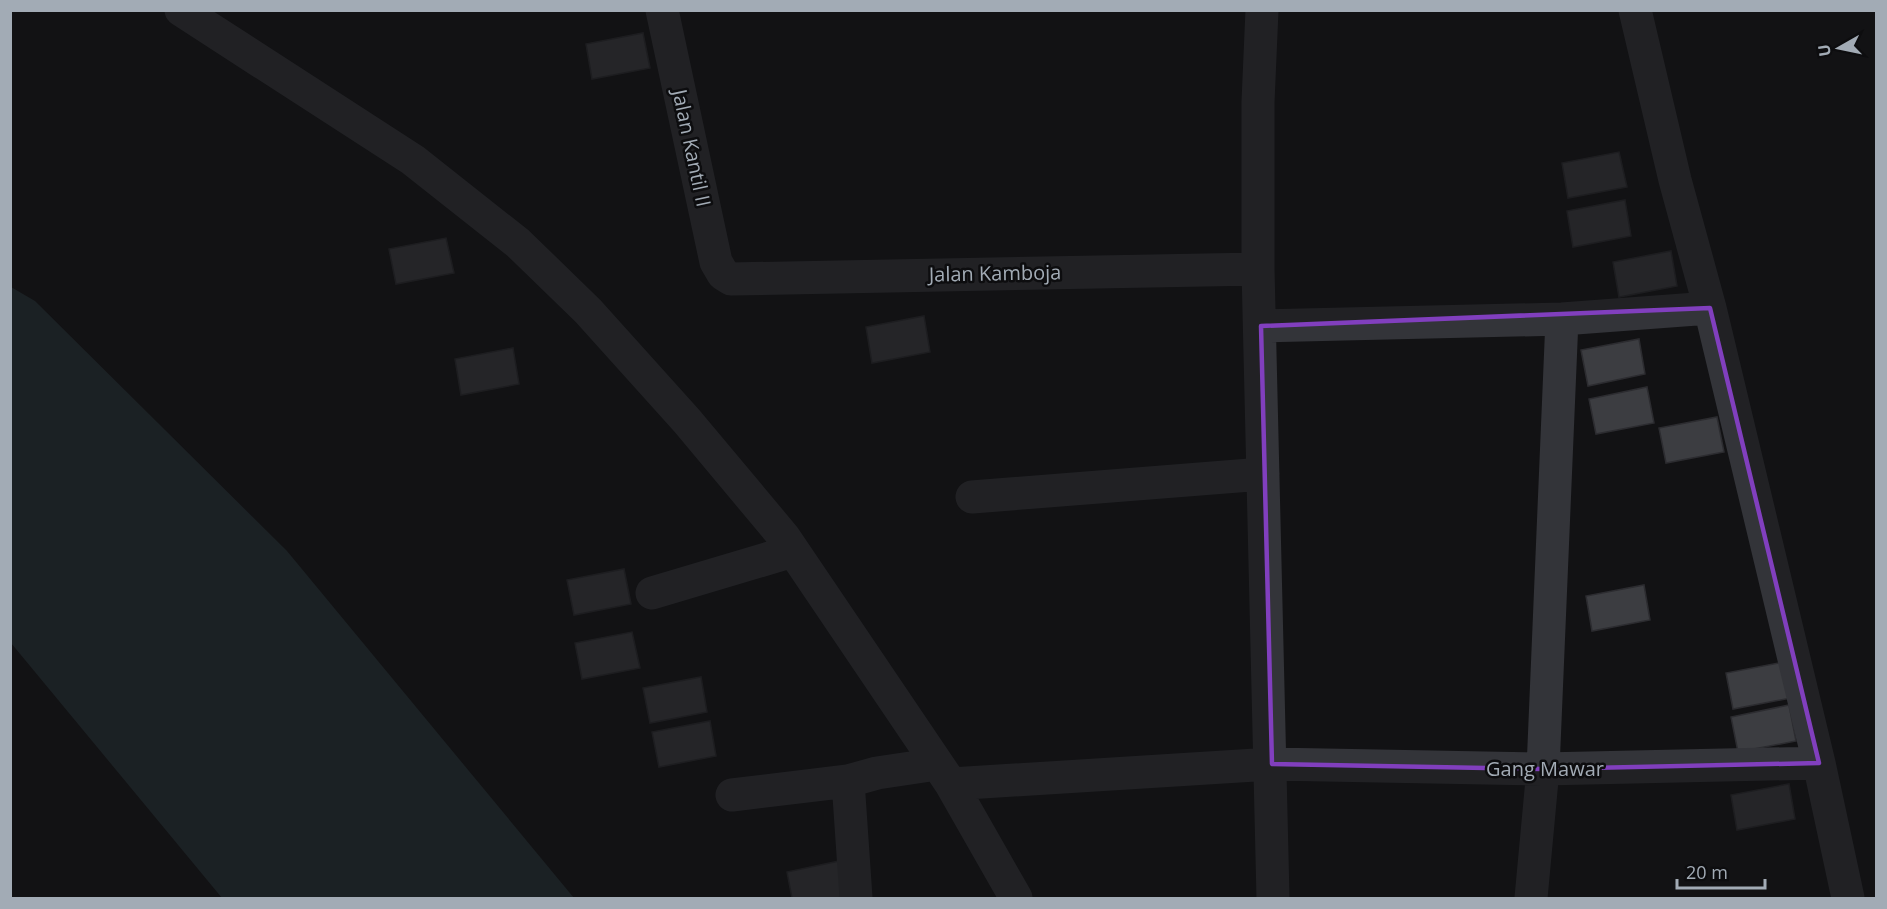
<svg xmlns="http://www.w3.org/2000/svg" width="1887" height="909" font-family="'Open Sans',sans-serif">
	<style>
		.water { fill: #273338 }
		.building { fill: #3c3d41; stroke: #2c2c30; stroke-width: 1.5 }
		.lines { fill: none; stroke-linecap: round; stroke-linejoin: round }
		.minor { stroke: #333439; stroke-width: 33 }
		.marked { fill: none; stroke: #813fbe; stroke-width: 4.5; stroke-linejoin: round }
		.labels { text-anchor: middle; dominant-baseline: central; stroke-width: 5; stroke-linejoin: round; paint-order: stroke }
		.street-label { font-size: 20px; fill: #a2abb5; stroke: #0d0d0f }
	</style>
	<rect width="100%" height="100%" fill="#121214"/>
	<path class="water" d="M11,287L35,301L287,551L574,898H222L11,643Z"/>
	<path class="building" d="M643,33L650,68L592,79L586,44Z
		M1619,152L1627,187L1568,198L1562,163Z
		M1625,200L1631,236L1573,247L1567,211Z
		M446,238L454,273L396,284L389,249Z
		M1671,251L1677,286L1619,297L1613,262Z
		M924,316L930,352L872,363L866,327Z
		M1639,339L1645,374L1588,386L1581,350Z
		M513,348L519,384L461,395L455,359Z
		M1647,387L1654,423L1596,434L1589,399Z
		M1717,417L1724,452L1666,463L1659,428Z
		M624,569L631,604L574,615L567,580Z
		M1644,585L1650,620L1592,631L1586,596Z
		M632,632L640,668L582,679L575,643Z
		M1784,662L1791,698L1733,709L1726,673Z
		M701,677L707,712L650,723L643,688Z
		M1789,705L1796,741L1738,752L1731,717Z
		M710,721L716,756L659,767L652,732Z
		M1789,784L1795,819L1737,830L1731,795Z
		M844,860L851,896L836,898H792L787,872Z"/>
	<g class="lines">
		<path class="minor" d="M181,10L413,160L518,243L588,311L687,421L784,537L951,784L1016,898
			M662,10L716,262L723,274L731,279L1258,269
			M1262,10L1258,102V269L1273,898
			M1635,10L1675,180L1710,308L1819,763L1848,898
			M1261,326L1562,319L1710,308
			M972,497L1263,474
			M652,593L793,551
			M848,781L856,898
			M951,784L1272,764L1543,769L1819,763
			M732,795L848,781L877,773L937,764
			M1531,898L1543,769L1562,319"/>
	</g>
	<path d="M0 0H1887V909H0ZM1710,308L1819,763L1543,769L1272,764L1261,326Z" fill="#121214" fill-opacity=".55" fill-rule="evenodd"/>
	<path class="marked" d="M1710,308L1819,763L1543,769L1272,764L1261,326Z"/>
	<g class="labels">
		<g class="street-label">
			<text transform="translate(692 148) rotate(78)">Jalan Kantil II</text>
			<text transform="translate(995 273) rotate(-1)">Jalan Kamboja</text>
			<text x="1545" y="768">Gang Mawar</text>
		</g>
	</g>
	<rect width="1887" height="909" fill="none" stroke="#a2abb5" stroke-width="24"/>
	<g transform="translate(1839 48) rotate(261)" stroke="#0d0d0f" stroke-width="4.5" paint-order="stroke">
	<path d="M0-4.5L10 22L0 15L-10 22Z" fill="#a2abb5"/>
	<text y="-9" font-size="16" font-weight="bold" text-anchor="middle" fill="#a2abb5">U</text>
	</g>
	<path d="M1677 879v9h88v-9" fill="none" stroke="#a2abb5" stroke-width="3"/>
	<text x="1686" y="879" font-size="18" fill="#a2abb5" stroke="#0d0d0f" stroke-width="4.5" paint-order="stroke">20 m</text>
</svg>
